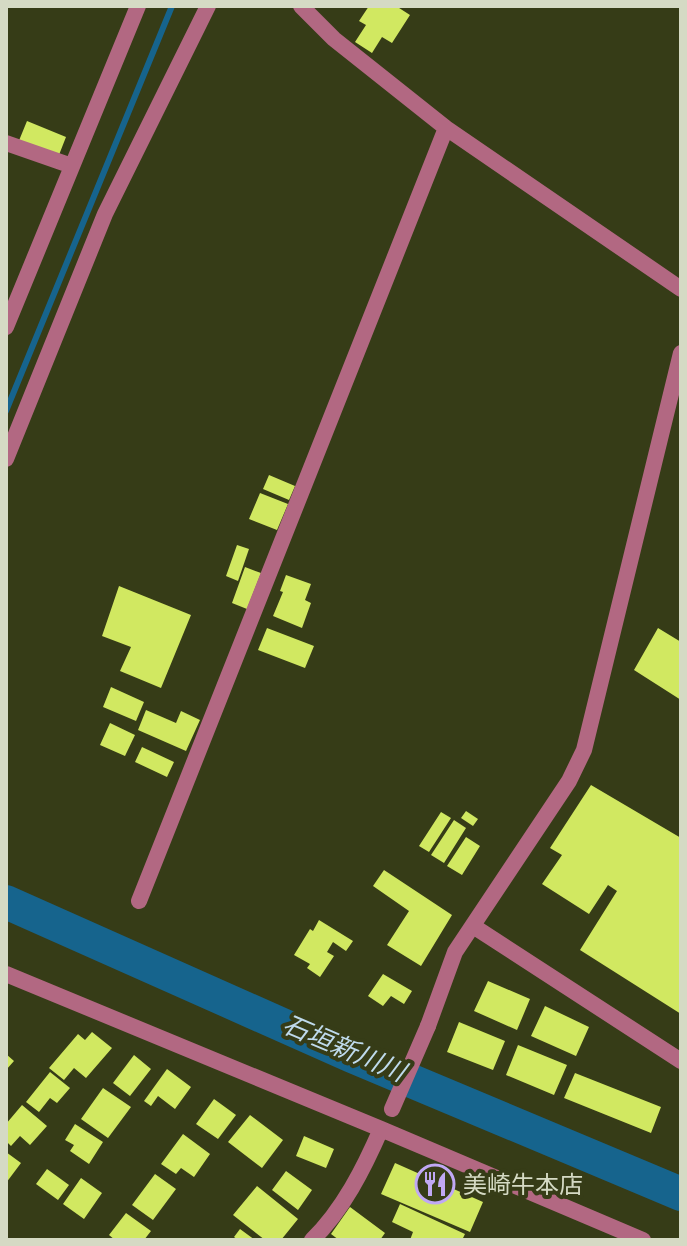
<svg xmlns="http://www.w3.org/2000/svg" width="687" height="1246" font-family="Helvetica,'Noto Sans JP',sans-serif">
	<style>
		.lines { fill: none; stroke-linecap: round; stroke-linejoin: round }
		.stream { stroke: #16648d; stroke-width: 6 }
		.river { stroke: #16648d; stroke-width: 34 }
		.building { fill: #d1e861 }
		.minor { stroke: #b26882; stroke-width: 16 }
		.tertiary { stroke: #b26882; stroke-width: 16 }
		.labels { text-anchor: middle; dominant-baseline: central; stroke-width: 8; stroke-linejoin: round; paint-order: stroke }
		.poi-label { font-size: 24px; fill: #d5dac4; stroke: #363c17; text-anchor: start }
		.water-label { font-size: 26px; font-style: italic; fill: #bfdaec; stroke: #363c17 }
	</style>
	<rect width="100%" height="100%" fill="#363c17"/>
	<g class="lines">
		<path class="stream" d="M6,411L172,6"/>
		<path class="river" d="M6,902L352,1056L681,1194"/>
	</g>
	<path class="building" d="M369,6H396L410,15L392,43L382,37L372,53L355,42L366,25L359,21Z
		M27,121L66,137L57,160L18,143Z
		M269,475L295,486L289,500L263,489Z
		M260,493L288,504L277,530L249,519Z
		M237,545L249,549L238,581L226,576Z
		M245,567L261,573L247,609L232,603Z
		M286,575L311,584L305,600L311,603L302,628L273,616L283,592L280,591Z
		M119,586L191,615L161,688L120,671L131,647L102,636Z
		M267,628L314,646L305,668L258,650Z
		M658,628L681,642V700L634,670Z
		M111,687L144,702L136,721L103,707Z
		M146,710L176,723L181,711L200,720L186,751L138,730Z
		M110,723L135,735L125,756L100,745Z
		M142,747L174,762L167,777L135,762Z
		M591,785L681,838V1014L580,950L617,891L608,885L589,914L542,884L562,855L550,848Z
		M466,811L478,819L473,826L461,818Z
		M441,812L451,818L429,852L419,846Z
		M454,820L466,828L444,863L431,855Z
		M466,837L480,846L462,875L447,866Z
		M384,870L452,915L421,966L387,945L409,911L373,886Z
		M319,920L353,941L346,951L333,942L327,952L334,956L320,977L307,968L310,964L294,955L310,929L313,931Z
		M383,974L412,991L404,1004L391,996L383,1006L368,996Z
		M488,981L530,999L517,1030L474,1011Z
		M545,1006L589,1027L576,1056L531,1036Z
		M459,1022L505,1041L493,1070L447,1052Z
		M92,1032L112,1048L86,1078L74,1068L64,1080L49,1068L78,1034L85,1040Z
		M518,1045L567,1065L554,1095L506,1075Z
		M6,1054L14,1061L6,1070Z
		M134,1055L151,1069L130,1096L113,1083Z
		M167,1069L191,1087L175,1109L158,1096L151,1106L144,1101Z
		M50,1072L70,1088L57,1103L50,1098L39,1112L26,1102Z
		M575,1073L661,1107L651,1133L564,1098Z
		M103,1088L131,1107L108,1138L81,1119Z
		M214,1099L236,1115L218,1139L196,1124Z
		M22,1105L47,1126L30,1145L20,1136L11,1146L6,1141V1124Z
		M250,1115L283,1140L262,1168L228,1142Z
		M75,1124L103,1142L89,1164L70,1151L74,1145L65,1140Z
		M183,1134L210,1154L194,1177L181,1168L176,1174L161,1164Z
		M304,1136L334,1149L326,1168L296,1156Z
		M6,1152L21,1163L6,1183Z
		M395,1163L483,1202L470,1232L381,1194Z
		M47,1169L69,1185L58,1200L36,1184Z
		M286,1171L312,1190L298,1210L272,1190Z
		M155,1174L176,1189L153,1220L132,1205Z
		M81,1178L102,1193L84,1219L63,1204Z
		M257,1186L298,1219L281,1240H265L233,1215Z
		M400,1204L465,1234L462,1240H410L413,1232L392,1222Z
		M350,1207L385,1233L380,1240H339L331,1234Z
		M126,1213L151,1231L144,1240H115L109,1235Z
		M240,1229L255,1240H238L234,1237Z"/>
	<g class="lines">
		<path class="minor" d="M301,6L334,39L446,128L681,289
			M6,143L72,166
			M6,327L138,6
			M6,459L105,214L208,6
			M139,901L446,128
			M473,926L681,1061
			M428,1026L455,952L569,781L584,750L681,353"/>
		<path class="tertiary" d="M6,974L381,1129L643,1240
			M392,1109L428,1026
			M312,1240C343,1210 364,1168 381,1129"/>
	</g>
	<defs>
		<g id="restaurant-ring" transform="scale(2)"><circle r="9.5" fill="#363c17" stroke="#c0a8f4" stroke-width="1.5"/><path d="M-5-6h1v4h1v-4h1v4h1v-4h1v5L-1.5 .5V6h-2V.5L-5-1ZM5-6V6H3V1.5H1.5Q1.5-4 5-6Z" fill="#c0a8f4"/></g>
	</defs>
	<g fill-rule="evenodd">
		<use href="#restaurant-ring" x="435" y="1184"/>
	</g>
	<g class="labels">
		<g class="poi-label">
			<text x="463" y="1184">美崎牛本店</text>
		</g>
		<g class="water-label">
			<text transform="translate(344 1048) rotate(23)">石垣新川川</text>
		</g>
	</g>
	<rect width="687" height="1246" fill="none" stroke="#d5dac4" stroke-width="16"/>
</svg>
